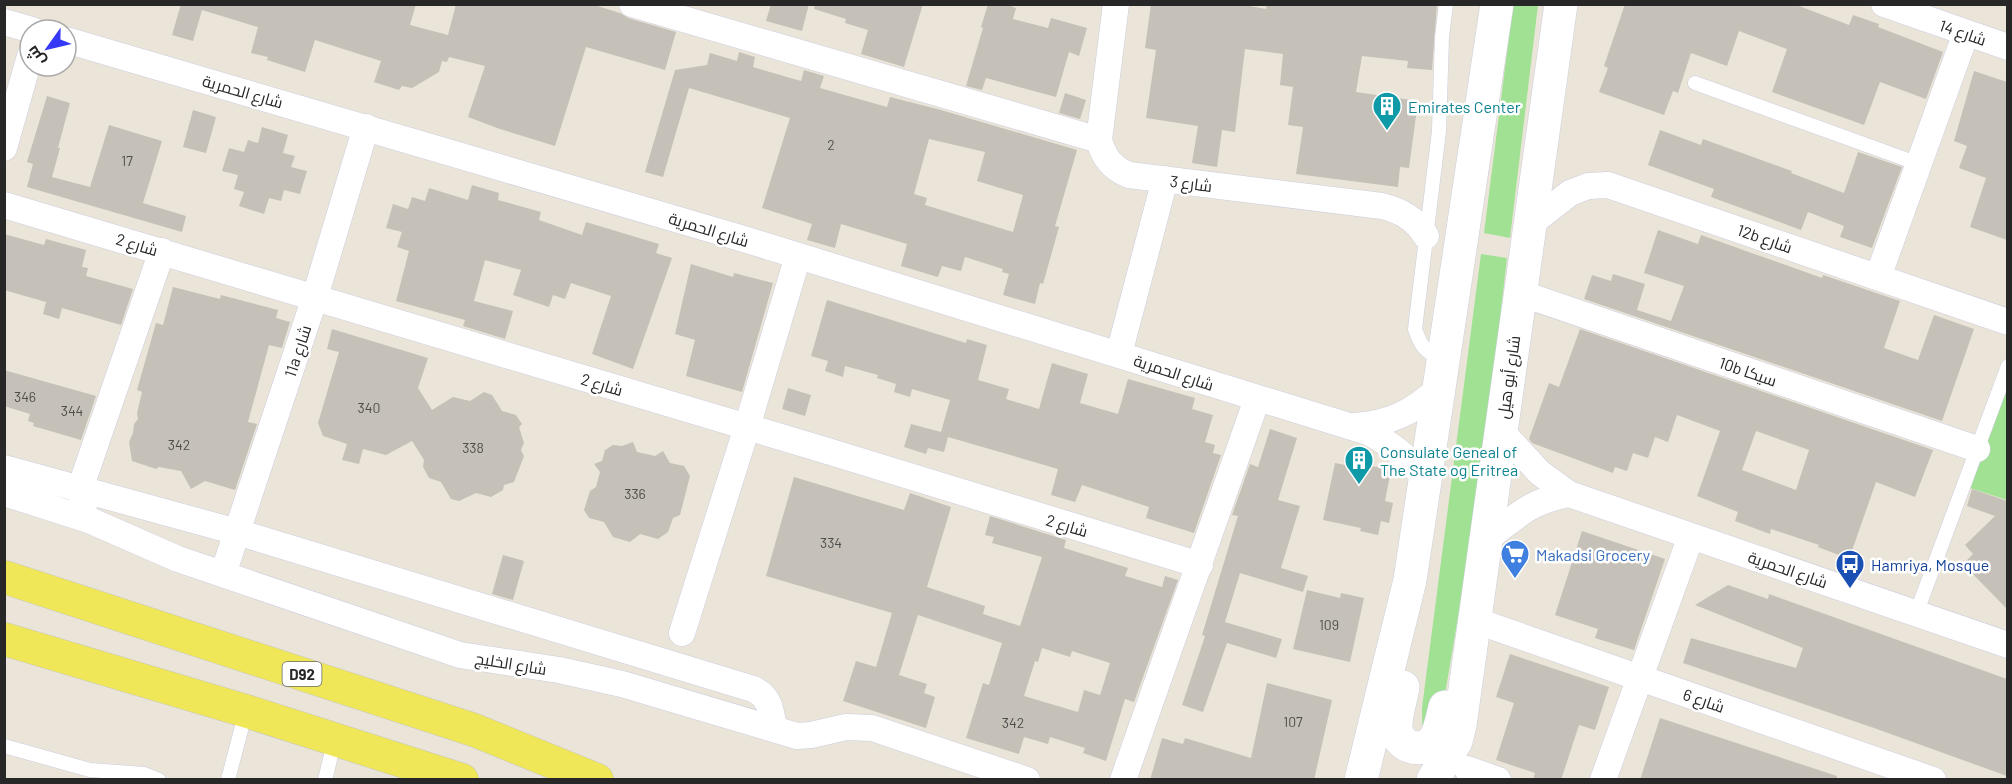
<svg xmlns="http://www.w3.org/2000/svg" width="2012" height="784" font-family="Barlow,Cairo,sans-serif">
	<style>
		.green { fill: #a0e193 }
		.building { fill: #c5c1b8; fill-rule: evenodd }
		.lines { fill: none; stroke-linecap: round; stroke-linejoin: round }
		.lane-casing { stroke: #cdcde0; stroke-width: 15 }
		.street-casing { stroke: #cdcde0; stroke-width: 27 }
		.secondary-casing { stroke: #cdcde0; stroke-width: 34 }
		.primary-casing { stroke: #c7c7c7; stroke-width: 34 }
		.lane { stroke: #fff; stroke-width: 14 }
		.street { stroke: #fff; stroke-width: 26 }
		.secondary { stroke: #fff; stroke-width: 33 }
		.primary { stroke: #efe658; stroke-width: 33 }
		.labels { text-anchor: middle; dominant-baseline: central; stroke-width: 5; stroke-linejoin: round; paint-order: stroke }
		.number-label { font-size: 14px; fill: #4e4e4b }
		.shield { fill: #fff; stroke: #686868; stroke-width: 1.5 }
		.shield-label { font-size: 15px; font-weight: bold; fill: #272727 }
		.street-label { font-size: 16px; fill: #272727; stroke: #fff }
		.culture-label { font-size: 16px; fill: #0d838f; stroke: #fff; text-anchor: start }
		.shop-label { font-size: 16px; fill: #366cbe; stroke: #fff; text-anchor: start }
		.transit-label { font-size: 16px; fill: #164399; stroke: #fff; text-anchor: start }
	</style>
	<rect width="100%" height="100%" fill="#eae5d8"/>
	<path class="green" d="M1513,5H1538L1510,238L1484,233Z
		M1481,254L1507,258L1496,354L1467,564L1432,771L1423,770L1422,708Z
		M2007,382V500L1964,486Z"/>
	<path class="building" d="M181,4H416L410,25L448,35L456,4H591L620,13L628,18L676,32L665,70L586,47L555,146L500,129L468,117L485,66L449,57L447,62L442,61L439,72L412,88L402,86L399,90L374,82L381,61L315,40L305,72L267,60L268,57L251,53L258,27L202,10L193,41L172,35Z
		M771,4H809L802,31L766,21Z
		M815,4H923L904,67L861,54L868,30L845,23L846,19L814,9Z
		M988,4H1005L1016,8L1013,19L1048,28L1051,18L1087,28L1079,56L1069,52L1056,97L986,78L982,90L966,86L983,28L981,27Z
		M1151,4H1239L1266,9L1267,4H1437L1432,70L1407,68L1408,61L1362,56L1356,92L1418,101L1409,168L1400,167L1398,187L1296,174L1303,127L1288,125L1293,87L1280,85L1283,54L1245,49L1235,132L1222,130L1217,167L1192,163L1198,126L1146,118L1156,50L1145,48Z
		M1625,4H1794L1849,25L1853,15L1879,24L1878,27L1943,52L1926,99L1880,82L1864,125L1772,92L1787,49L1739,31L1727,66L1691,53L1678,93L1673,91L1664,115L1599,92L1608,68L1604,66Z
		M739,52L755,57L753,67L801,81L804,70L824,76L820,88L887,107L890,97L941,110L1077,150L1055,226L1059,227L1043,284L1040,283L1035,304L1003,295L1009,274L1002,272L1003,269L965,257L961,271L942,266L938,277L901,266L907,244L841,224L835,248L807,240L812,224L762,208L790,118L689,88L663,177L645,172L675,70L707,65L710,53L737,61ZM929,139L985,152L977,181L1023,195L1013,232L925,205L927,198L914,194Z
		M1974,71L2007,82V240L1970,227L1986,178L1959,168L1967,146L1954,141Z
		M1065,93L1086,100L1080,119L1059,113Z
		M47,96L70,103L58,148H60L52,177L90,187L109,125L162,141L143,203L186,216L182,232L27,187L33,164L27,162Z
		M193,110L216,117L206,153L183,147Z
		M262,127L288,135L283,153L295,156L291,167L307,171L300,194L284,190L281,201L269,198L264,214L239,206L244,192L234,189L238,175L222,171L229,148L244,152L248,140L258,143Z
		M1660,130L1701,145L1703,139L1792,171L1791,173L1844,193L1858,152L1902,167L1872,248L1840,237L1844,226L1808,212L1801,230L1711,197L1714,189L1648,165Z
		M472,185L499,193L498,200L541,212L539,220L582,235L586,222L659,244L656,253L672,258L633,369L592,354L611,296L571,283L565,299L553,295L549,307L513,295L521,270L485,260L474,301L513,311L505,339L463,326L465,320L396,301L409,251L397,247L402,232L386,228L393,204L408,209L412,197L425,201L429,188L468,200Z
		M1658,230L1698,244L1701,235L1822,278L1823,275L1900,301L1884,348L1918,360L1934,315L1974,329L1942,421L1584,299L1592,275L1611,281L1613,274L1645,284L1637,310L1671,321L1684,286L1644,273Z
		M4,234L44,245L46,239L86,250L82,267L88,268L86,276L133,289L121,325L62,308L59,319L43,314L46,302L4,290Z
		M691,264L733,277L734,273L773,283L742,392L686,376L695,340L675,334Z
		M173,287L220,299L221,295L278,310L276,318L290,322L282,348L269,345L248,422L257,424L235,490L205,481L191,489L181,471L159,467L156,469L132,461L129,442L133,433L134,424L138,419L137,413L142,392L137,390L156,323L163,325Z
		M827,300L966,343L967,339L987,345L978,380L1009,389L1006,399L1039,409L1052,363L1088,374L1080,403L1118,414L1128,379L1195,398L1192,409L1213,415L1205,442L1215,445L1213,453L1221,455L1194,533L1146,518L1149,507L1082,485L1075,502L1051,495L1058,469L948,437L944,452L928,448L926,454L904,447L911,424L941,432L950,400L912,389L910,397L894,392L896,384L877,378L878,375L845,366L843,377L825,371L828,361L811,356Z
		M332,329L428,358L418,388L432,410L453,397L470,401L484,392L492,395L502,411L516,415L522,424L519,427L524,443L521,450L524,456L514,482L504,485L503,490L491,497L476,493L459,501L451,499L441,482L429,478L423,467L424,460L412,441L386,455L363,449L359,464L342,460L347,444L323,436L318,423L339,352L327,349Z
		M1580,329L1933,450L1915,497L1876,482L1849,559L1818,547L1819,545L1771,529L1770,534L1735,521L1738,512L1697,496L1720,431L1677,415L1668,442L1655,437L1648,458L1633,453L1627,471L1615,467L1613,473L1532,443L1529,439L1549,383L1559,387ZM1756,431L1809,450L1796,490L1742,470Z
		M4,370L96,396L81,440L33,426L34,423L28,421L30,414L4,406Z
		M788,388L811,395L805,416L782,409Z
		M1270,429L1297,438L1278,500L1300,506L1281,568L1308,576L1303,592L1240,573L1225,622L1282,639L1276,658L1227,643L1203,712L1182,705L1205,636L1202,635L1238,516L1232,515L1250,464L1258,467Z
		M633,442L637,452L655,456L663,451L670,463L684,466L690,476L680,515L673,518L668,532L658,539L640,534L630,542L613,537L604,522L589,518L584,510L590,491L596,487L600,472L594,464L602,461L605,450L613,445L622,446Z
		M1335,463L1366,469L1367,465L1391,470L1385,501L1393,503L1389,523L1381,521L1378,535L1360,531L1361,528L1323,520Z
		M794,477L904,510L910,493L951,507L927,587L985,606L983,614L1020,626L1042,557L992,543L994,537L985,535L990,516L1066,540L1064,548L1128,568L1125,576L1162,587L1165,576L1178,580L1134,702L1125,699L1106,761L1083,753L1085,748L1050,737L1048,744L1024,737L1019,754L966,738L983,683L989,685L1002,643L918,615L899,675L927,684L924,693L935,697L926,728L843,701L856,661L876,667L892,613L766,576ZM1042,648L1070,657L1072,651L1110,663L1100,695L1084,690L1078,712L1024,696L1035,661L1038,662Z
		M1972,489L2007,501V609L1963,564L1973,554L1965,545L1995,516L1967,506Z
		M1582,531L1665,559L1634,650L1595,638L1598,629L1555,615Z
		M503,555L524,561L513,600L492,594Z
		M1728,585L1768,599L1769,594L2007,679V776L1874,728L1683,663L1691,638L1796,668L1803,648L1695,605Z
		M1307,590L1340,598L1341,593L1364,598L1350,662L1293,649Z
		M1510,654L1609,687L1595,730L1579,725L1561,780H1533L1535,773L1496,760L1514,703L1496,697Z
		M1267,683L1332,700L1314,780H1150L1162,738L1183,744L1185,738L1251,758Z
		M1660,718L1837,776L1836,780H1640Z"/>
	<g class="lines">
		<g class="lane-casing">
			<path id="lane" d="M1695,83L1919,164
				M1442,360C1425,351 1421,347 1415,329L1439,131L1442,37L1446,4
				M1916,614L2008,366
				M4,746L90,770L144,774L159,780
				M228,780L246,711
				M325,780L335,739"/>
		</g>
		<g class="street-casing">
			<path id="street" d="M632,4L1099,140
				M1116,4L1099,140C1104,158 1112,168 1129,175L1382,206C1402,211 1415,219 1426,236
				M1884,4L2008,47
				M4,22L32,30
				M66,40L747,240L1368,432C1392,444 1409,458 1425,479
				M4,148L30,56
				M4,205L821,449L1200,565
				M1529,225L1570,193L1588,186L1608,185L2008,322
				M1878,277L1966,33
				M1520,293L1977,449
				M1119,354L1165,179
				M1354,426C1389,424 1414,412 1439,388
				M1500,430L1540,473L1569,494L2008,645
				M4,468L237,532L753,689C771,697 771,712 774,729
				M4,493L89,520L178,559L460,655L559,670L622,684L797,736L811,735L846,727L872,728L1027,780
				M84,505L80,489L162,251
				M1484,541C1517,517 1527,502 1569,494
				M223,574L315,297L366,127
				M1474,620L1933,780
				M682,633L747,427L798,256
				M1467,769L1498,780
				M1123,780L1257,399
				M1603,780L1691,536"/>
		</g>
		<g class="secondary-casing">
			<path id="secondary" d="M1403,687C1401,700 1395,716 1396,729C1398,746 1419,754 1432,742C1440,734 1442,718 1445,707
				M1361,780L1410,580L1497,4
				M1433,780L1456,741L1460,725L1561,4"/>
		</g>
		<g class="primary-casing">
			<path id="primary" d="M4,577L474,730L597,780
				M4,639L246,711L462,780"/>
		</g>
		<use href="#lane" class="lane"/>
		<use href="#street" class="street"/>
		<use href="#secondary" class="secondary"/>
		<use href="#primary" class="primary"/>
	</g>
	<defs>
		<g id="building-pin" transform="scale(1.5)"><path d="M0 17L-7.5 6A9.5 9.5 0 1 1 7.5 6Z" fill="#0f9aa8" stroke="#fff"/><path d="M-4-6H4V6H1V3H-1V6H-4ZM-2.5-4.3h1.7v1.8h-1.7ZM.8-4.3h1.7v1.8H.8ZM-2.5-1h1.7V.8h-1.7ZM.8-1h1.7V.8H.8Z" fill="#fff"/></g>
		<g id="supermarket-pin" transform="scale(1.5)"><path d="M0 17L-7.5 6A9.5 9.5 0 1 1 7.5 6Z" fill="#3f7fe0" stroke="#fff"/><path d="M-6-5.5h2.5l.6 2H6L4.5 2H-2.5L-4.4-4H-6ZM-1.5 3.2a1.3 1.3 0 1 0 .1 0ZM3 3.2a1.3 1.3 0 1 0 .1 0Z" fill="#fff"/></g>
		<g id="bus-pin" transform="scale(1.5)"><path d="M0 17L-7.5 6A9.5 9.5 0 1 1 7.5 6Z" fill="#1a4fb4" stroke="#fff"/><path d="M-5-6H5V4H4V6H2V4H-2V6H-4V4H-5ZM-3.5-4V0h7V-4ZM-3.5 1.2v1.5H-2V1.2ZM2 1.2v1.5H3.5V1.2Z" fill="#fff"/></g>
	</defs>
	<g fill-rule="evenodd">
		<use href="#building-pin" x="1387" y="106"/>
		<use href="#building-pin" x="1359" y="460"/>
		<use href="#supermarket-pin" x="1515" y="554"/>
		<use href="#bus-pin" x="1850" y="564"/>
	</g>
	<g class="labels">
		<g class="number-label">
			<text x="831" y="144">2</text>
			<text x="127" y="160">17</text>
			<text x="25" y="396">346</text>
			<text x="369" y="407">340</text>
			<text x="72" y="410">344</text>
			<text x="179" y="444">342</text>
			<text x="473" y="447">338</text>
			<text x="635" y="493">336</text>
			<text x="831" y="542">334</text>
			<text x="1329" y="624">109</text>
			<text x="1293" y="721">107</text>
			<text x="1013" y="722">342</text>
		</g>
		<rect class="shield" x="282.5" y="662" width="39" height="24" rx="4.5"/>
		<g class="shield-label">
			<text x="302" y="674">D92</text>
		</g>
		<g class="street-label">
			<text transform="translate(1963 32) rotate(19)">شارع 14</text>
			<text transform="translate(243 91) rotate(16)">شارع الحمرية</text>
			<text transform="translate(1191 183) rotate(7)">شارع 3</text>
			<text transform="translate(709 229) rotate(17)">شارع الحمرية</text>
			<text transform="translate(1765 238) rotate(19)">12b شارع</text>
			<text transform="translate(137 244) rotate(17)">شارع 2</text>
			<text transform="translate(297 351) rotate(-72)">11a شارع</text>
			<text transform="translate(1748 371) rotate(19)">10b سيكا</text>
			<text transform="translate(1174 372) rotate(18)">شارع الحمرية</text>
			<text transform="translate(1508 377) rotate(-82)">شارع أبو هيل</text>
			<text transform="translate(602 384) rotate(17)">شارع 2</text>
			<text transform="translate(1067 525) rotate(17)">شارع 2</text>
			<text transform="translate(1788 569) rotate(19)">شارع الحمرية</text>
			<text transform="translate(511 663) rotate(9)">شارع الخليج</text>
			<text transform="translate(1704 700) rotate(19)">شارع 6</text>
		</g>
		<g class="culture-label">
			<text x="1408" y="106">Emirates Center</text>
			<text x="1380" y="451">Consulate Geneal of<tspan x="1380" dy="18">The State og Eritrea</tspan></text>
		</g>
		<g class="shop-label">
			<text x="1536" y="554">Makadsi Grocery</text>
		</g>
		<g class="transit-label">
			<text x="1871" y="564">Hamriya, Mosque</text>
		</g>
	</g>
	<rect width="2012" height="784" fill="none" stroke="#272727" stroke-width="12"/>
	<g transform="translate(48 48) rotate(236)"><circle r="28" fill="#ffffff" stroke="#a9a9a9" stroke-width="1.5"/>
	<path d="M0-4.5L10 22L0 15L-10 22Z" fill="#3638f8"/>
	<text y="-9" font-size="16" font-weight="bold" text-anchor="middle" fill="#272727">ش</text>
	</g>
</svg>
